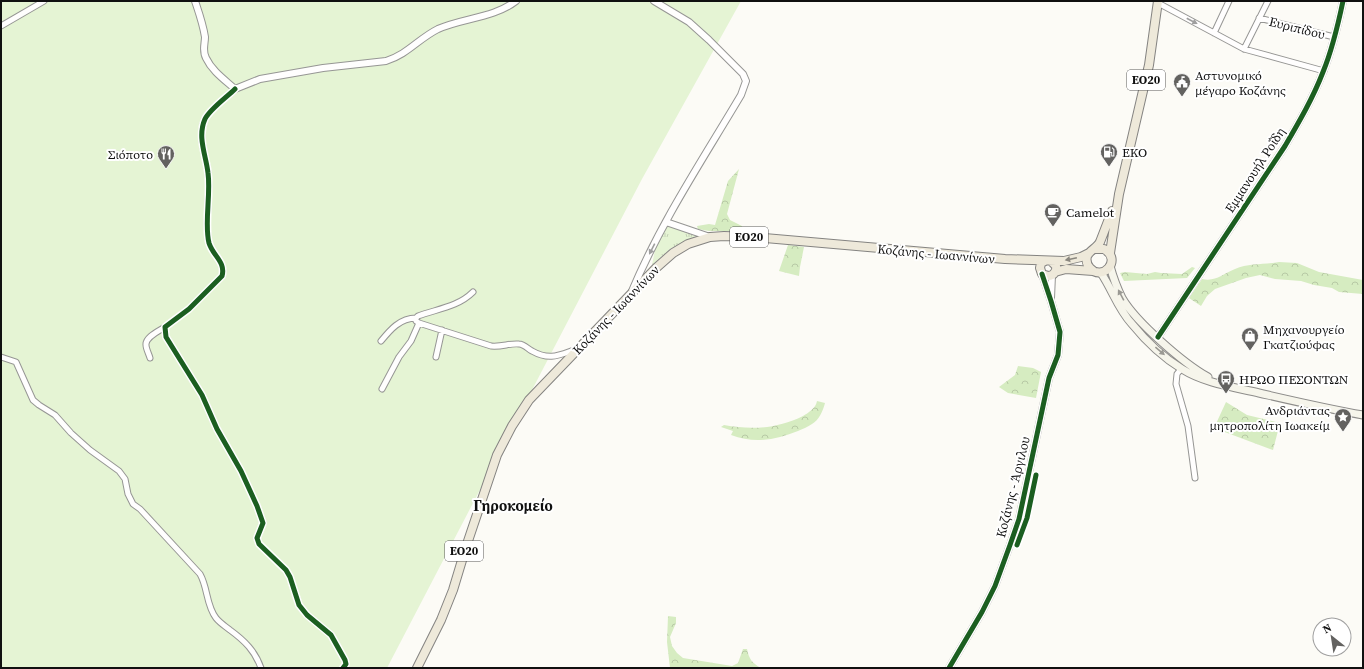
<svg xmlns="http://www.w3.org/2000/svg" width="1364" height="669" font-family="'Source Serif 4',serif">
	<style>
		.grass { fill: url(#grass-tufts) }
		.forest { fill: url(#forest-crowns) }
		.park { fill: #e5f4d4 }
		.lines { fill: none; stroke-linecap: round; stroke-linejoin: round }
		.minor-casing { stroke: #969694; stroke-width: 7 }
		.tertiary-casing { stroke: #969694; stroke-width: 8 }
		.secondary-casing { stroke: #8d8c8a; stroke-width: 9 }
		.primary-casing { stroke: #848381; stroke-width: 10 }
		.minor { stroke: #fffefe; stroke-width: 5 }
		.tertiary { stroke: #fffefe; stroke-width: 6 }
		.secondary { stroke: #f6f5eb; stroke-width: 7 }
		.primary { stroke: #eee9da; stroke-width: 8 }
		.cycleway-casing { stroke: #fff; stroke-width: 8 }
		.cycleway { stroke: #1b5e20; stroke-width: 5 }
		.oneway { fill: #9f9f9f }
		.oneway2 { fill: #8a877f }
		.oneway3 { fill: #9a9993 }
		.labels { text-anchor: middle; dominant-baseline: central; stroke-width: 4; stroke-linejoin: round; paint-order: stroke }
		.shield { fill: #fff; stroke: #585858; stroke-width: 1 }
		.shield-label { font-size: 12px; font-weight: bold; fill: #101010 }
		.street-label { font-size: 13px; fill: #101010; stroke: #fff }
		.poi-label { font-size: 13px; fill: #101010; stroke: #fff; text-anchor: start }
		.quarter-label { font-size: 15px; font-weight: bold; fill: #101010; stroke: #fff }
	</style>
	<defs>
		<pattern id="grass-tufts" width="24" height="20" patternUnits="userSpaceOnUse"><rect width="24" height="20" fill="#e5f4d4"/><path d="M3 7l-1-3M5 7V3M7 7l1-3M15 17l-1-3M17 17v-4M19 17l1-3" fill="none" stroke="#c3d0b5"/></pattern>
		<pattern id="forest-crowns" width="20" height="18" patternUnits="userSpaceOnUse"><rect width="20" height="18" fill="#d6ecc1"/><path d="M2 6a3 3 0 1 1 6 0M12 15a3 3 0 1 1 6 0" fill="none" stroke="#b7c9a5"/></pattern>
	</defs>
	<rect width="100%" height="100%" fill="#fcfbf6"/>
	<path class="grass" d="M667,225L696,236L670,249L652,265L656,245Z"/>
	<path class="forest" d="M739,169L727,214L730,220L742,226L743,231H709L698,229L697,226L709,224L715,225L728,181Z
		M788,245L804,247L800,267L799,276L779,271Z
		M1279,262L1297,263L1319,272L1363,280V294L1339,292L1332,288L1314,285L1301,281L1275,279L1260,275L1246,278L1215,289L1207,296L1201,306L1189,298L1202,279C1216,282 1222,274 1235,269C1249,263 1264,265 1279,262Z
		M1192,267L1195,268L1187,278L1124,281L1120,273L1125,272L1147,274L1155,272L1161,273L1182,274Z
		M1018,366L1033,368L1041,372L1036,398L1008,393L999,387L1015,375Z
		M817,401L825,403C823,411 819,420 812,424C808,427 802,429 798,431C776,440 754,444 731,435L733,431L721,427L724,425C751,430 777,429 803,416C808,413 816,408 817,401Z
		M1226,402L1247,415L1280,423L1273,450L1214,428Z
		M668,616L676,617V623L670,637L672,646L677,653L683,658L732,666L738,663L743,649H747C749,659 752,663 761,668H670L667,642Z"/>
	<path class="park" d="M1,1H741L642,179L387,668H1Z"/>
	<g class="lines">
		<g class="minor-casing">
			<path id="minor" d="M1158,3L1244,49L1324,71
				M1259,18L1334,37
				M1,26L44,1
				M1214,33L1229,1
				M1244,49L1268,1
				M235,89C227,97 210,109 205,119C197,137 206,155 208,173C211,195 204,224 209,243C213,256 226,262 222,276L189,309L165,327L166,337L202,395L217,429L241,471L257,506L263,523L257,538L259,544L286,570L290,577L299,605L307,615L331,635L345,660L346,664L343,668
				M416,318V321L419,323L491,346C503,347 509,343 519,344C524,344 528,349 532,351C550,361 559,355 577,349
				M381,341C390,330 400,318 416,318L418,316C437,309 458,307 473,292
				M1,357L16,362L33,400L39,405L55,415L71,433L90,450L119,471L125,479L128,494L133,504L140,509L200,574C208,588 206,605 216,618C220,623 225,626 230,630C245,641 255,651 261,668
				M436,357L442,330
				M150,358C149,354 146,349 146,345C145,337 159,331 165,327
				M1181,369L1177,374L1176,384L1188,426L1195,478
				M382,389L399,357L411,341L419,323"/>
		</g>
		<g class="tertiary-casing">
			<path id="tertiary" d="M195,1C199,13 203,24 205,37C205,44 202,51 206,58C212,71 225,80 235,89L260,79L323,68L386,61C408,54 418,39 438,29C462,18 494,18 516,1
				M666,222L710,237
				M632,291C661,222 703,159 741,95L746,81L743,74L709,40L689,22L654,1
				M1051,298L1052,275
				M1158,337L1285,146C1299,122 1313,98 1323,72C1332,50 1338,25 1343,1
				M949,668L982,612L995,586L1010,545L1019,519L1049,378L1058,355L1060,332L1051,301L1042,274"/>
		</g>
		<g class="secondary-casing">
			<path id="secondary" d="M1110,266C1113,277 1117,288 1122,298C1136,322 1183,363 1208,377
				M1101,273C1112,289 1118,309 1132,324C1145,340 1164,358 1182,369C1204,383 1233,387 1259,393C1294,401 1328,409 1363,415"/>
		</g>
		<g class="primary-casing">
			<path id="primary" d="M1094,249H1104C1123,260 1102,282 1090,268C1087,265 1086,260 1087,256C1090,250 1097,248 1100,242L1112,211
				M1110,253L1119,194L1149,65L1158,1
				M1045,261L1041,263L1040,268L1042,274L1048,276C1054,276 1057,271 1056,266L1051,261
				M1055,272L1066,269L1093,271
				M417,668L441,620L453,590L466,547L497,455L512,426L529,400L656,268L673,253L688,244L710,237L724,236L753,237L1005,259L1064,261L1081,257L1089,253"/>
		</g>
		<use href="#minor" class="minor"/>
		<use href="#tertiary" class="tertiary"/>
		<use href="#secondary" class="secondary"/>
		<use href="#primary" class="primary"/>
		<g class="cycleway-casing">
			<path id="cycleway" d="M235,89C227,97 210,109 205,119C197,137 206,155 208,173C211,195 204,224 209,243C213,256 226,262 222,276L189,309L165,327L166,337L202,395L217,429L241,471L257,506L263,523L257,538L259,544L286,570L290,577L299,605L307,615L331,635L345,660L346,664L343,668
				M1158,337L1285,146C1299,122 1313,98 1323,72C1332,50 1338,25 1343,1
				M1017,545L1027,518L1036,475
				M949,668L982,612L995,586L1010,545L1019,519L1049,378L1058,355L1060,332L1051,301L1042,274"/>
		</g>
		<use href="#cycleway" class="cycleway"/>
	</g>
	<defs><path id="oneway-solid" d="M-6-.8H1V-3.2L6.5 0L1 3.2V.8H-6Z"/></defs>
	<g class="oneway">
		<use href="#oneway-solid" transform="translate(1192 21) rotate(28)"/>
		<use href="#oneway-solid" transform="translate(652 249) rotate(117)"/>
	</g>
	<use class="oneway2" href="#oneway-solid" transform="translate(1071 259) rotate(168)"/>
	<g class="oneway3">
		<use href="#oneway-solid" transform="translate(1121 295) rotate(-118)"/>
		<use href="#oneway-solid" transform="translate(1160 351) rotate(40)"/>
	</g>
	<defs>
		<g id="civic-pin" transform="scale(0.9)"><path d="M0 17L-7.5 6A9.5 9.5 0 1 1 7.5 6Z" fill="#636260" stroke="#fff"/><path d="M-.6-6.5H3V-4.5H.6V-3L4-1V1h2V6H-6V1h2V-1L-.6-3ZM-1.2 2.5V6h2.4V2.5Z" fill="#fff"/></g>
		<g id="fuel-pin" transform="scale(0.9)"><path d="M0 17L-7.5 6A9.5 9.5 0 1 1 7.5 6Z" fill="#636260" stroke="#fff"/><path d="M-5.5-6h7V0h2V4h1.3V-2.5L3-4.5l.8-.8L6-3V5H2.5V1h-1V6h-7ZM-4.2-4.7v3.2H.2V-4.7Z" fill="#fff"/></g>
		<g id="restaurant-pin" transform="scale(0.9)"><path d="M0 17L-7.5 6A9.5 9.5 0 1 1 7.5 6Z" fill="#636260" stroke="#fff"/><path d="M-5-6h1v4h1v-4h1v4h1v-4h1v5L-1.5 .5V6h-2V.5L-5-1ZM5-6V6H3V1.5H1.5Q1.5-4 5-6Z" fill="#fff"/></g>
		<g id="cafe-pin" transform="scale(0.9)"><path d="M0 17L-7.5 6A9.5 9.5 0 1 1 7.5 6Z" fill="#636260" stroke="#fff"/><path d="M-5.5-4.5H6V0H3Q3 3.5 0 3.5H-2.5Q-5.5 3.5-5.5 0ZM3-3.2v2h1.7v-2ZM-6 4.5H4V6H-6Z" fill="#fff"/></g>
		<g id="shop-pin" transform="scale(0.9)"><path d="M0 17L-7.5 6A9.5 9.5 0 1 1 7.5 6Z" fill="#636260" stroke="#fff"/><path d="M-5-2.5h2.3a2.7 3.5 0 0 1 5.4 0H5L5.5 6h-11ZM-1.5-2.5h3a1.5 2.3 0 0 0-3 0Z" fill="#fff"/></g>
		<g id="bus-pin" transform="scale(0.9)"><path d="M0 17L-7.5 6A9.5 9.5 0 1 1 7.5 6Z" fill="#636260" stroke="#fff"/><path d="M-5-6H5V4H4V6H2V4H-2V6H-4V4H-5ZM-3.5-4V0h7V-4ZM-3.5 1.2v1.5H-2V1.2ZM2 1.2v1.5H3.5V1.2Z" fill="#fff"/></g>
		<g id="sight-pin" transform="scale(0.9)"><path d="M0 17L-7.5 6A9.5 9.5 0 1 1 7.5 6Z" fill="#636260" stroke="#fff"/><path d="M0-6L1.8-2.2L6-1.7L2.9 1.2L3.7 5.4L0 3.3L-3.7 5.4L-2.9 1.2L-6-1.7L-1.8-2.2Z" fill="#fff"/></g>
	</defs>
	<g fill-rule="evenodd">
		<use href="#civic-pin" x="1182" y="82"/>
		<use href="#fuel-pin" x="1109" y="152"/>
		<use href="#restaurant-pin" x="166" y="154"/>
		<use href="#cafe-pin" x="1053" y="212"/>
		<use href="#shop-pin" x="1250" y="336"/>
		<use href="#bus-pin" x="1226" y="379"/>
		<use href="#sight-pin" x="1343" y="417"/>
	</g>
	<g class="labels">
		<g class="shield">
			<rect x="1127" y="70" width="38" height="20" rx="3"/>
			<rect x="730" y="227" width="38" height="20" rx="3"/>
			<rect x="445" y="541" width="38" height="20" rx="3"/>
		</g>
		<g class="shield-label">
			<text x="1146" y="80">ΕΟ20</text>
			<text x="749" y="237">ΕΟ20</text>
			<text x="464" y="551">ΕΟ20</text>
		</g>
		<g class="street-label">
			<text transform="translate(1297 28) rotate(14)">Ευριπίδου</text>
			<text transform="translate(1255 170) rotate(-57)">Εμμανουήλ Ροΐδη</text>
			<text transform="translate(936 254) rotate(5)">Κοζάνης - Ιωαννίνων</text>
			<text transform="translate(616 310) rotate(-46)">Κοζάνης - Ιωαννίνων</text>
			<text transform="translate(1013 487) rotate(-76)">Κοζάνης - Άργιλου</text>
		</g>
		<g class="poi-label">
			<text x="1195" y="75">Αστυνομικό<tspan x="1195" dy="15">μέγαρο Κοζάνης</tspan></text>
			<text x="1122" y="152">EKO</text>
			<text x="153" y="154" text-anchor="end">Σιόποτο</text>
			<text x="1066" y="212">Camelot</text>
			<text x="1263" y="329">Μηχανουργείο<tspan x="1263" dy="15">Γκατζιούφας</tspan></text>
			<text x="1239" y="379">ΗΡΩΟ ΠΕΣΟΝΤΩΝ</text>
			<text x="1330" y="410" text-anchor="end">Ανδριάντας<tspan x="1330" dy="15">μητροπολίτη Ιωακείμ</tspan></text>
		</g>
		<g class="quarter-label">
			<text x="513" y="505">Γηροκομείο</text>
		</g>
	</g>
	<rect width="1364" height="669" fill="none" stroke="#101010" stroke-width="4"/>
	<g transform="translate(1332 637) rotate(330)"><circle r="19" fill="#ffffff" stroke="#9f9f9f"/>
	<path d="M0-3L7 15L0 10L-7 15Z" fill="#636260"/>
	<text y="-6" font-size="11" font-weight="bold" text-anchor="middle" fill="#101010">N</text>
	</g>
</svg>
